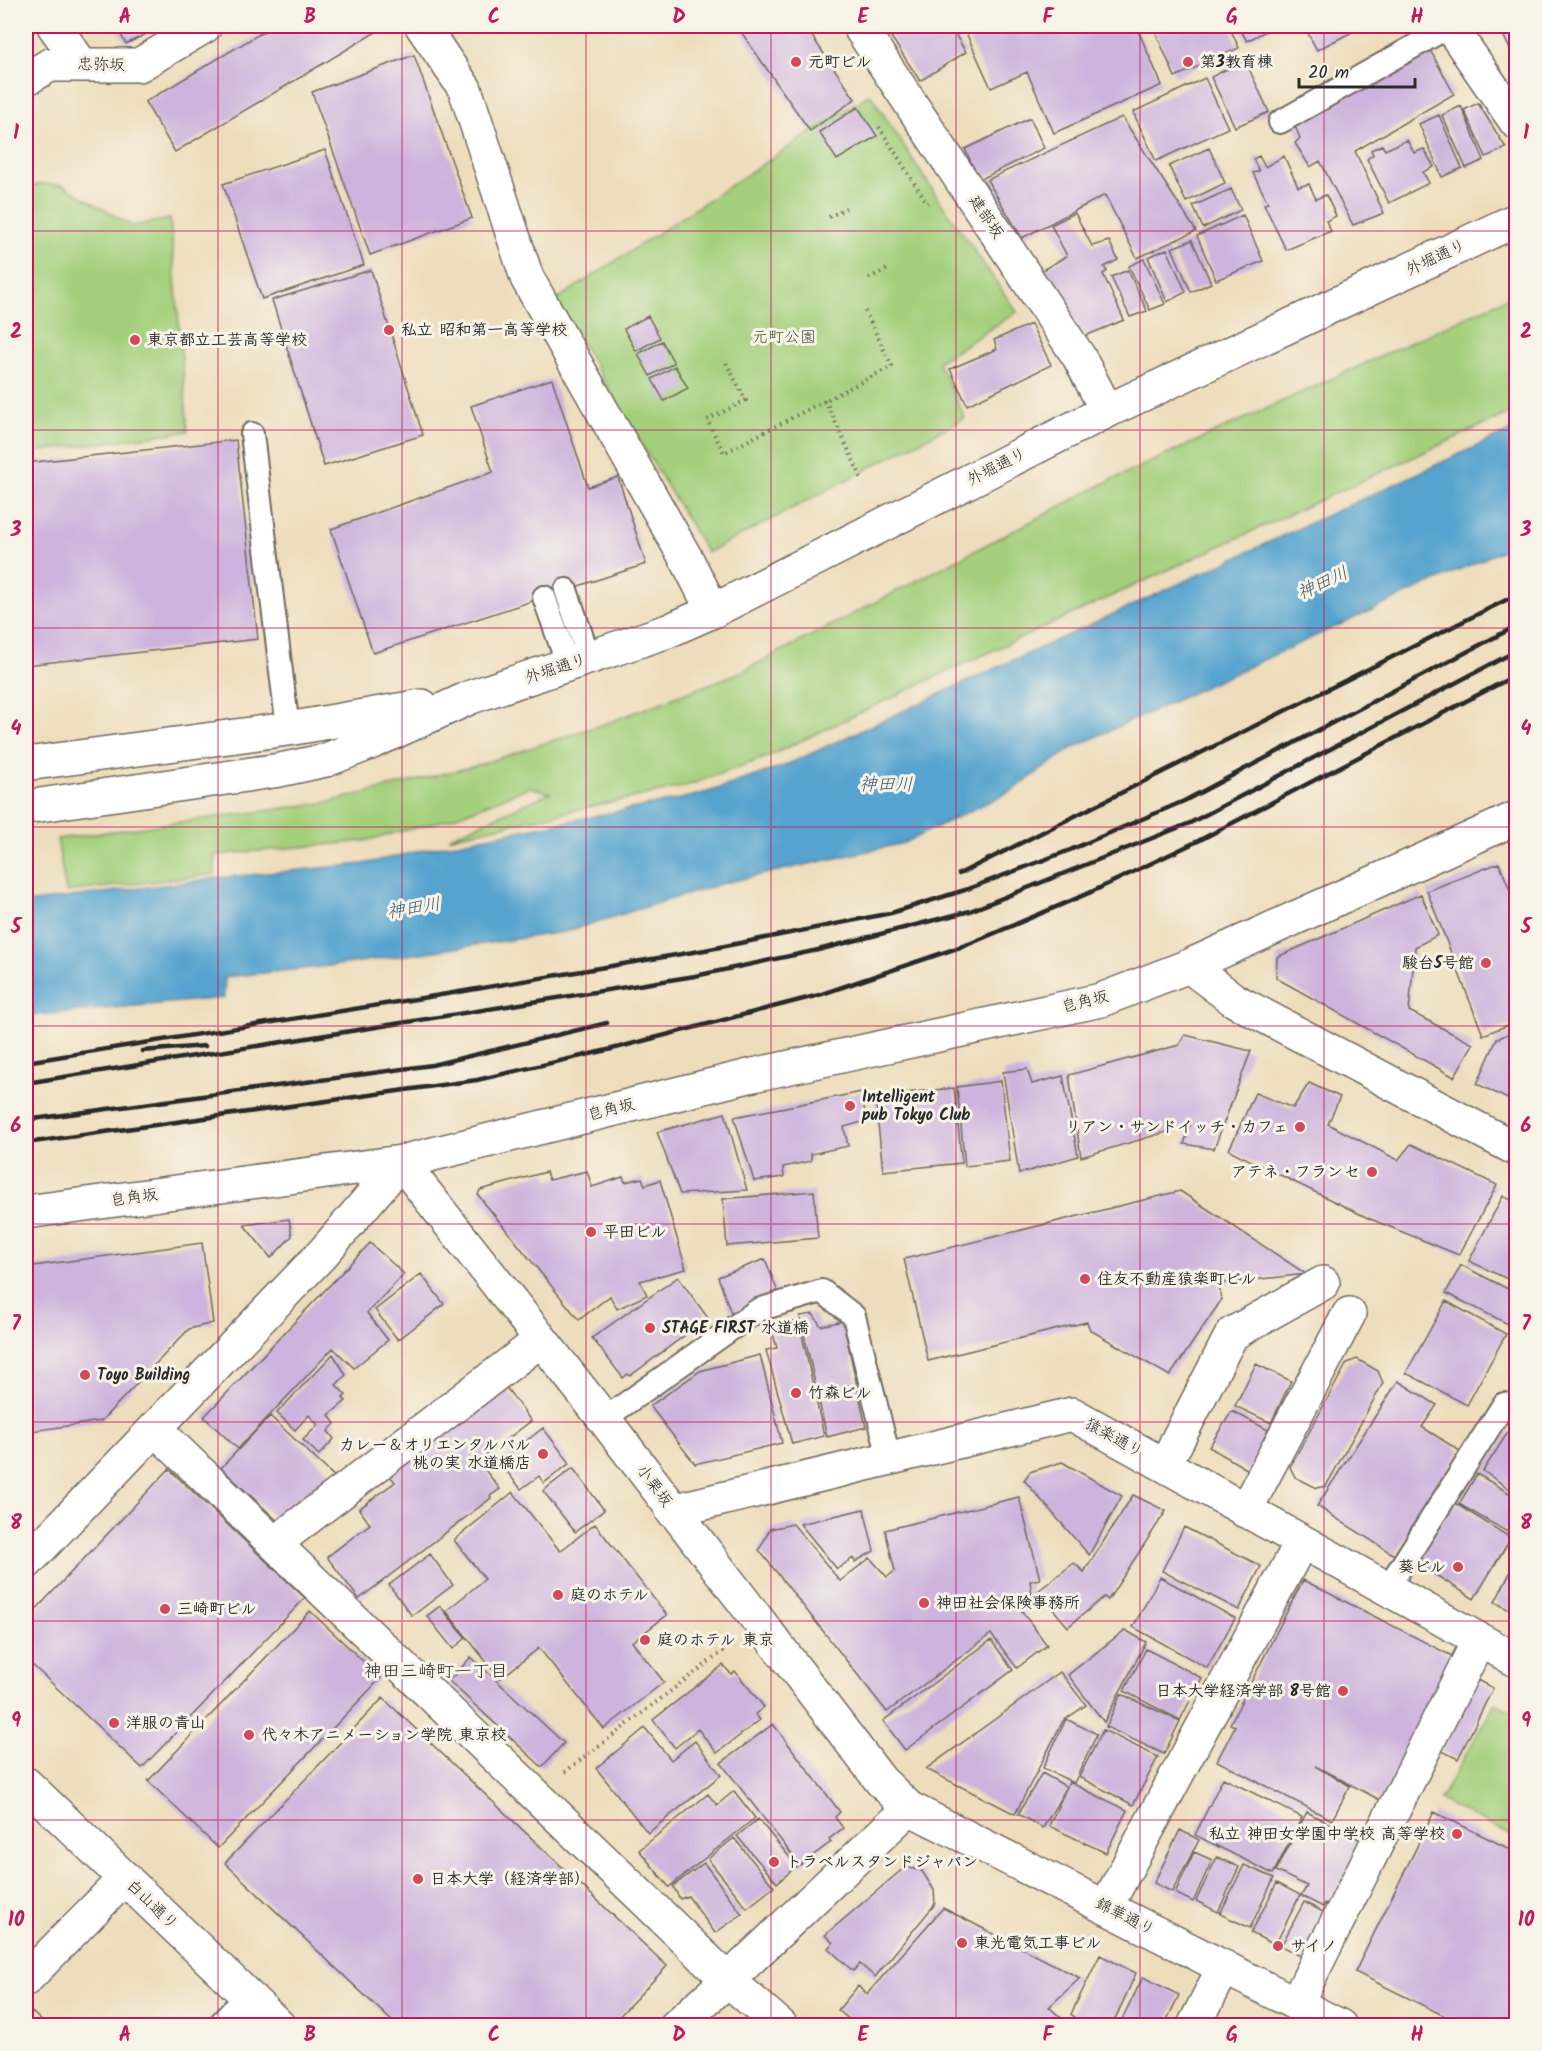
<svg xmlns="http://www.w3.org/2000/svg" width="1542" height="2051" font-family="Kalam,'Klee One',sans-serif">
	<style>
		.green { fill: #a4d07d; stroke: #687e54; stroke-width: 1.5 }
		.water { fill: #55a3ce; stroke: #40677c; stroke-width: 1.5 }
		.building { fill: #cdb3dd }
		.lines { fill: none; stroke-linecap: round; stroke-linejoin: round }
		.lane-casing { stroke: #6f695e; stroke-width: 26 }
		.street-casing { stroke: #6f695e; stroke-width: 36 }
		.secondary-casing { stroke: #6f695e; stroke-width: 36 }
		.primary-casing { stroke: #6f695e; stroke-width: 36 }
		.path { stroke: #6f695e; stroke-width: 4; stroke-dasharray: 1.5 4.5; stroke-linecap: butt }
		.lane { stroke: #fff; stroke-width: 22 }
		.street { stroke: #fff; stroke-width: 33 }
		.secondary { stroke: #fff; stroke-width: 33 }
		.primary { stroke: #fff; stroke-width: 33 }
		.rail { stroke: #2b2b2b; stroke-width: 4.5 }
		.grid { fill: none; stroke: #c2185b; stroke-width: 1.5; stroke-opacity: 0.55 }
		.poi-dot { fill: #d1495b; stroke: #f7f3e8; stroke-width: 2 }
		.labels { text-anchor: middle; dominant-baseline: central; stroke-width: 6; stroke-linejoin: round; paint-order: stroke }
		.poi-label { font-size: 16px; font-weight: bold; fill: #2b2b2b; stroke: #f7f3e8; text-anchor: start }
		.street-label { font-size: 16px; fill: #2b2b2b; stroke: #f7f3e8 }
		.park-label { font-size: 16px; fill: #495440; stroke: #f7f3e8 }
		.water-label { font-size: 18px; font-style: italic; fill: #3c5b6c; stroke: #f7f3e8 }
		.neighbourhood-label { font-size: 18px; fill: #2b2b2b; stroke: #f7f3e8 }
		.neatline { fill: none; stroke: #c2185b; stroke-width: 2 }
		.grid-label { font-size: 20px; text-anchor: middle; font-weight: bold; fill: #c2185b }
	</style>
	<rect width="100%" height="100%" fill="#f7f3e8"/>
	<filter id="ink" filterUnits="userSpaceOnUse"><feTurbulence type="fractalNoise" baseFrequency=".0167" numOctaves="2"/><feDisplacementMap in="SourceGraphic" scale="12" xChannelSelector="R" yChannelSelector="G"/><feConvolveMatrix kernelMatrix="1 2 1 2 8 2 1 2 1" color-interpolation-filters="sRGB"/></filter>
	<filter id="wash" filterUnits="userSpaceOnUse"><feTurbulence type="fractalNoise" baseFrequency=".008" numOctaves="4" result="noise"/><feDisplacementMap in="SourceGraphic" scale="24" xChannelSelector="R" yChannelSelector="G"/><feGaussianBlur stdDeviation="1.35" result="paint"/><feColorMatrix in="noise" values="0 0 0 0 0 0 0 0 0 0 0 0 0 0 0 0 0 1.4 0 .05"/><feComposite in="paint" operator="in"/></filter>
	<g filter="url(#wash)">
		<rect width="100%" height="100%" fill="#eeddbc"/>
		<path class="green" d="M870,94L937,197L1017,312L938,362L965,418L707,553L556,300Z
			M40,184L63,185L132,226L170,219L188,431L26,453V188Z
			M1516,294V410L929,680L767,757L686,786L448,838L550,793L530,787L449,819L364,841L215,855V874L66,892L57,839L329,802L475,766L610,722L741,672L1105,483Z
			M1495,1703L1516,1713V1838L1440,1800Z"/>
		<path class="water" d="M1516,428V544L1074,747L1013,790L904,843L724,883L564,932L339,965L225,977L224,998L26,1016V903L217,878L363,864L441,846L681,799L711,791L784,766Z"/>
		<g id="blocks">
			<path class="building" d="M116,26H162L126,44Z
				M273,26H386L175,152L145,102Z
				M737,26H805L855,99L810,131Z
				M884,26H950L966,52L920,81Z
				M963,26H1096L1099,32L1114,26H1136L1162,85L1054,133L1027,72L991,88Z
				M1153,26H1229L1239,48L1175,77Z
				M1238,26H1275L1247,41Z
				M1304,26H1364L1317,50Z
				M1499,26H1516V62Z
				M1429,48L1454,94L1355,151L1384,213L1353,225L1320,161L1310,167L1295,143L1300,138L1294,124Z
				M414,55L472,218L370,255L312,92Z
				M1245,60L1269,112L1235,127L1211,77Z
				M1205,78L1228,128L1156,161L1133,112Z
				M1478,103L1506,148L1486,157L1464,110Z
				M1461,106L1484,160L1466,168L1442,115Z
				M858,107L877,136L837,160L819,132Z
				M1439,115L1462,168L1442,177L1419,124Z
				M1122,117L1196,231L1137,258L1105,195L1022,238L987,180Z
				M1030,118L1044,148L979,180L965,149Z
				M1407,140L1414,153L1424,149L1434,167L1423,172L1429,183L1389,203L1367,159L1373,155L1371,150L1382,145L1385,150Z
				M1209,148L1225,183L1186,202L1169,166Z
				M325,150L364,265L262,299L223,184Z
				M1259,156L1265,167L1284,156L1298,187L1309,184L1316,199L1326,195L1336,216L1326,221L1331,231L1286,250L1264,204L1268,203L1253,173L1259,171L1253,159Z
				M1231,189L1241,210L1203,228L1193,206Z
				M1075,213L1092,246L1109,241L1118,260L1104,267L1107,271L1103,274L1124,320L1085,336L1039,272L1067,256L1051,225Z
				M1243,215L1263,261L1216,280L1197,236Z
				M1192,240L1211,283L1191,292L1172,248Z
				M1167,249L1186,292L1167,302L1148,257Z
				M1144,259L1165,304L1150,310L1129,266Z
				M371,270L423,435L324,466L272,300Z
				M1128,270L1147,311L1130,317L1111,277Z
				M648,316L660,338L636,351L624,329Z
				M1031,324L1051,365L967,405L950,369L997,349L994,340Z
				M662,341L674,363L650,376L638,354Z
				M675,366L688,388L664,401L652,379Z
				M552,379L588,487L618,477L646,564L373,653L331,529L493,472L471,406Z
				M236,440L258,639L26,665V463Z
				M1499,863L1516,905V1022L1483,1035L1427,891Z
				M1421,894L1438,935L1415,947L1409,1011L1473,1044L1454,1077L1276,978L1277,957Z
				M1516,1030V1103L1477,1084L1497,1039Z
				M1185,1035L1251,1051L1214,1149L1184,1144L1190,1125L1081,1157L1069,1075L1179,1045Z
				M1027,1069L1032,1084L1063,1076L1078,1156L1019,1174L1003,1072Z
				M1001,1081L1010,1161L965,1166L957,1087Z
				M1309,1083L1340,1097L1328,1124L1398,1160L1411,1144L1497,1185L1459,1255L1368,1218L1229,1150L1255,1093L1293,1108Z
				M954,1088L962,1163L883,1171L875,1096Z
				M862,1092L866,1121L844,1127L848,1146L811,1154V1161L783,1167L784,1177L754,1181L734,1117Z
				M725,1113L747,1190L680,1194L657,1132Z
				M587,1171L592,1187L623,1177L625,1182L642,1178L645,1185L660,1180L686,1269L640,1281L647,1295L617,1309L610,1296L579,1320L478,1195L480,1190L546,1172L549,1180Z
				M814,1191L818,1238L727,1246L723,1199Z
				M1180,1191L1306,1274L1218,1284L1222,1299L1170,1376L1090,1330L1087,1322L928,1361L904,1259Z
				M1503,1196L1516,1202V1283L1469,1261Z
				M289,1219L292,1236L271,1258L244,1225Z
				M202,1243L213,1323L189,1329L101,1421L26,1432V1267Z
				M370,1243L404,1274L367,1313L388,1340L354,1368L333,1348L238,1449L204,1417Z
				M765,1259L779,1295L731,1313L718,1277Z
				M1461,1265L1516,1293V1328L1446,1293Z
				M421,1274L444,1304L398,1340L375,1310Z
				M678,1277L708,1318L630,1376L628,1374L623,1378L592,1338Z
				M1446,1301L1506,1334L1467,1405L1406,1373Z
				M813,1314L821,1326L843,1321L866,1427L827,1437L800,1316Z
				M799,1321L824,1436L792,1444L766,1350L777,1348L771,1327Z
				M333,1354L346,1375L336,1385L346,1395L343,1398L346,1401L329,1415L335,1424L328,1431L334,1439L319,1455L303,1440L318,1425L309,1415L295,1430L277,1413Z
				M760,1355L782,1443L695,1464L650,1406L700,1371Z
				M1357,1359L1378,1371L1383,1383L1326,1486L1317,1488L1295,1477L1290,1467L1347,1363Z
				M1256,1364L1291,1381L1271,1423L1235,1406Z
				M1398,1381L1437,1405L1422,1427L1460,1451L1394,1555L1317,1506Z
				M503,1383L531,1421L478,1461L500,1489L490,1496L491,1498L359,1599L327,1557L370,1524L359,1509L395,1482L387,1472Z
				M1232,1411L1270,1431L1250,1471L1209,1447Z
				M270,1416L342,1484L283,1526L221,1468Z
				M543,1428L570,1463L544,1483L539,1476L521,1489L499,1462Z
				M1508,1432L1516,1438V1493L1483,1471Z
				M1062,1462L1122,1496L1089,1555L1024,1480L1030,1472Z
				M573,1468L604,1510L575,1532L543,1491Z
				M169,1469L305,1598L142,1768L26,1659V1620Z
				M1477,1474L1516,1497V1537L1459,1504Z
				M513,1492L560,1551L595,1524L667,1615L632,1642L664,1682L604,1729L539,1648L500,1679L446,1611L485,1579L454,1540Z
				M1133,1495L1166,1511L1108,1600L1104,1597L1068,1627L1038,1591L1074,1563L1084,1572Z
				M1019,1497L1040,1579L1030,1581L1032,1595L1017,1601L1021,1610L1047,1645L1017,1668L991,1634L887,1712L759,1550L770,1529L793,1524L840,1581L870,1558L887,1577L895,1571L885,1530Z
				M1453,1502L1511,1538L1474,1599L1423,1567L1420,1558Z
				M864,1509L874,1551L855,1562L853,1558L837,1569L800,1524Z
				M1184,1527L1261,1566L1239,1610L1162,1571Z
				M430,1554L453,1585L412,1616L389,1585Z
				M1516,1561V1614L1495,1602Z
				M1160,1577L1235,1618L1207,1668L1133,1627Z
				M1303,1580L1456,1658L1382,1801L1315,1766L1350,1786L1332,1820L1217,1761L1235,1726L1230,1724Z
				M440,1606L466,1638L453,1649L427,1616Z
				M310,1611L381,1678L218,1848L148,1781Z
				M1125,1630L1146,1642L1104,1722L1068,1675Z
				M991,1640L1013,1670L905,1750L883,1721Z
				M1146,1649L1202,1678L1180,1720L1124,1691Z
				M471,1657L564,1743L542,1767L449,1681Z
				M723,1665L731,1674L735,1671L764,1707L755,1714L760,1720L717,1753L698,1729L675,1748L653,1720Z
				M1060,1672L1086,1705L1063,1721L1015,1814L926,1769Z
				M1477,1680L1493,1688L1458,1759L1442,1751Z
				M1121,1694L1180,1721L1164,1754L1106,1727Z
				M383,1698L667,1966L610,2026H397L225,1863Z
				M1066,1719L1097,1734L1074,1783L1043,1768Z
				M773,1724L840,1812L835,1817L843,1828L829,1839L831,1842L800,1865L721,1763Z
				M645,1728L671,1760L695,1741L721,1775L648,1833L596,1768Z
				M1103,1730L1158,1757L1133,1805L1079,1777Z
				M1042,1773L1067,1787L1043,1828L1018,1814Z
				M1223,1778L1302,1817L1273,1874L1195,1835Z
				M1069,1782L1127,1810L1106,1853L1049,1826Z
				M734,1791L755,1818L669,1887L639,1850L708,1794L717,1805Z
				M1307,1812L1365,1842L1332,1907L1325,1903L1323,1907L1301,1896L1307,1886L1276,1871Z
				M1434,1812L1516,1852V2026H1465L1355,1972Z
				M758,1819L797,1866L777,1883L737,1836Z
				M1180,1830L1199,1840L1172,1892L1154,1883Z
				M734,1838L774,1887L747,1908L708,1859Z
				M1194,1852L1212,1860L1193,1902L1175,1893Z
				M1217,1857L1239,1867L1218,1912L1196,1901Z
				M704,1863L742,1914L715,1933L688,1896L680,1899L673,1886Z
				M1244,1865L1274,1878L1250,1928L1220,1914Z
				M905,1867L922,1871L934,1890L935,1904L875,1977L860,1964L853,1971L828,1948L833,1943L825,1935Z
				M1277,1883L1300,1895L1275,1945L1251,1933Z
				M1304,1902L1329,1915L1306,1959L1281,1946Z
				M943,1908L1080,1978L1049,2007L1070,2026H857L838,2010L858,1986L867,1994Z
				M1100,1955L1136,1973L1112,2026H1084L1071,2014Z
				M1143,1977L1179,1995L1164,2026H1119Z
				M32,2012L47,2026H26V2019Z"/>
		</g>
	</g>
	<g filter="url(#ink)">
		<use href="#blocks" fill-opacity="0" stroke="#6f695e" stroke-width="1.5"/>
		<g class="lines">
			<g class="lane-casing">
				<path id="lane" d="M1280,122L1450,26
					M252,434L288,729
					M566,590L589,658
					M544,597L568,665
					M604,1419L758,1310L822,1291L854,1316L889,1458
					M1387,1589L1504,1404L1516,1410
					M218,2026L246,1996"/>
			</g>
			<g class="street-casing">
				<path id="street" d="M54,26L82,65
					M422,26L465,89L527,278L688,562L713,611
					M859,26L1079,357L1107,411
					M1450,26L1516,122
					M26,79L50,65H139L205,26
					M1189,966L1234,1000L1516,1149
					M26,1212L401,1162L753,1075L1101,1000L1189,966L1516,818
					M155,1429L728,1980L781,2026
					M1175,1445L1232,1334L1323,1283
					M672,1511L1072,1414L1516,1660
					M1245,1511L1349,1314
					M275,1543L541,1340
					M26,1563L323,1253L401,1162L604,1419L881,1781L909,1808L1340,2026
					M1106,1907L1301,1543
					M26,1979L125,1878
					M1296,2004L1479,1640
					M676,2026L728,1980L909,1808
					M1194,2026L1224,1967"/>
			</g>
			<g class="secondary-casing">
				<path id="secondary" d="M26,764L288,729L422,706
					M26,807L280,770L326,760L370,743L471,697L668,631L713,611L1107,411L1516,220"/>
			</g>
			<g class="primary-casing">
				<path id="primary" d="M26,1784L279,2026"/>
			</g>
			<path class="path" d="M879,127L927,203L931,201
				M829,217L846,208
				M869,278L888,269
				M726,363L746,400L707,420L724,453L892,366L865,311
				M825,400L863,481
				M565,1772L727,1648"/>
			<use href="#lane" class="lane"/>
			<use href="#street" class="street"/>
			<use href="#secondary" class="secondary"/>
			<use href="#primary" class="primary"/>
			<path class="rail" d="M959,874L1516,595
				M142,1051L205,1046
				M26,1062L453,993L705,950L891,913L965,890L1070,850L1184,801L1516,626
				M26,1083L695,976L818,950L970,911L1190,823L1516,651
				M26,1120L432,1065L607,1023
				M26,1143L477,1080L612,1049L819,995L969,944L1089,893L1198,841L1516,675"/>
		</g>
	</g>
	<path class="grid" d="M218,26V2026M402,26V2026M586,26V2026M771,26V2026M956,26V2026M1140,26V2026M1324,26V2026M26,231H1516M26,430H1516M26,628H1516M26,827H1516M26,1026H1516M26,1224H1516M26,1422H1516M26,1621H1516M26,1820H1516"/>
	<g class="poi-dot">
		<circle cx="796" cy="62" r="6"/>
		<circle cx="1188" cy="62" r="6"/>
		<circle cx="389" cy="330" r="6"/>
		<circle cx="135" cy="340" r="6"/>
		<circle cx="1486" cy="963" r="6"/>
		<circle cx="850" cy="1106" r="6"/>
		<circle cx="1300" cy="1127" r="6"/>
		<circle cx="1372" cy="1172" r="6"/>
		<circle cx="591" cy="1232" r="6"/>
		<circle cx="1085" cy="1279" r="6"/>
		<circle cx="650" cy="1328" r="6"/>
		<circle cx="85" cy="1375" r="6"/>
		<circle cx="796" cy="1393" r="6"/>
		<circle cx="543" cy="1454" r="6"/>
		<circle cx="1458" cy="1567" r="6"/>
		<circle cx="558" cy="1595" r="6"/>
		<circle cx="924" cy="1603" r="6"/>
		<circle cx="165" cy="1609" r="6"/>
		<circle cx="645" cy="1640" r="6"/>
		<circle cx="1343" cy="1691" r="6"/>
		<circle cx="114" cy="1723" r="6"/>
		<circle cx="249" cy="1735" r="6"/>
		<circle cx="1457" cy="1834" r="6"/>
		<circle cx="774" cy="1862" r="6"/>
		<circle cx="418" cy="1879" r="6"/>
		<circle cx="962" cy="1943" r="6"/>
		<circle cx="1278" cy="1946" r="6"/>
	</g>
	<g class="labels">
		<g class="poi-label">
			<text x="808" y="62">元町ビル</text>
			<text x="1200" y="62">第3教育棟</text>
			<text x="401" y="330">私立 昭和第一高等学校</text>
			<text x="147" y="340">東京都立工芸高等学校</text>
			<text x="1474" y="963" text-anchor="end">駿台5号館</text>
			<text x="862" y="1097">Intelligent<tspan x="862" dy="18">pub Tokyo Club</tspan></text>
			<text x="1288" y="1127" text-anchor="end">リアン・サンドイッチ・カフェ</text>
			<text x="1360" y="1172" text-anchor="end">アテネ・フランセ</text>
			<text x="603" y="1232">平田ビル</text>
			<text x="1097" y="1279">住友不動産猿楽町ビル</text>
			<text x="662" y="1328">STAGE FIRST 水道橋</text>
			<text x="97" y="1375">Toyo Building</text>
			<text x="808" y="1393">竹森ビル</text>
			<text x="531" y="1445" text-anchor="end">カレー＆オリエンタルバル<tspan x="531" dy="18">桃の実 水道橋店</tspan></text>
			<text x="1446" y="1567" text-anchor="end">葵ビル</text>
			<text x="570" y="1595">庭のホテル</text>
			<text x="936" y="1603">神田社会保険事務所</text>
			<text x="177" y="1609">三崎町ビル</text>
			<text x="657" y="1640">庭のホテル 東京</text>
			<text x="1331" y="1691" text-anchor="end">日本大学経済学部 8号館</text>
			<text x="126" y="1723">洋服の青山</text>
			<text x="261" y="1735">代々木アニメーション学院 東京校</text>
			<text x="1445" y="1834" text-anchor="end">私立 神田女学園中学校 高等学校</text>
			<text x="786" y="1862">トラベルスタンドジャパン</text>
			<text x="430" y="1879">日本大学（経済学部）</text>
			<text x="974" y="1943">東光電気工事ビル</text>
			<text x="1290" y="1946">サイノ</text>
		</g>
		<g class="street-label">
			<text transform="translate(101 65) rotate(1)">忠弥坂</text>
			<text transform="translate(986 217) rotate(56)">建部坂</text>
			<text transform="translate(1436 258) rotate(-25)">外堀通り</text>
			<text transform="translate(997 467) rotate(-27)">外堀通り</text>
			<text transform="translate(556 669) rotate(-18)">外堀通り</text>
			<text transform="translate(1085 1002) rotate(-14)">皀角坂</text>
			<text transform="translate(611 1110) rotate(-14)">皀角坂</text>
			<text transform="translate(134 1198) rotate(-8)">皀角坂</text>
			<text transform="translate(1114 1438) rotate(29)">猿楽通り</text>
			<text transform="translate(654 1486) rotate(53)">小栗坂</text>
			<text transform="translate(152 1905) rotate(44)">白山通り</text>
			<text transform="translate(1125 1917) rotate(27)">錦華通り</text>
		</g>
		<g class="park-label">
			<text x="784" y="337">元町公園</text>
		</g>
		<g class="water-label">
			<text transform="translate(1323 584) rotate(-25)">神田川</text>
			<text x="886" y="785">神田川</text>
			<text transform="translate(414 909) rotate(-9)">神田川</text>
		</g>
		<g class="neighbourhood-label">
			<text x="436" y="1672">神田三崎町一丁目</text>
		</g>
	</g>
	<rect width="1542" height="2051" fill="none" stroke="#f7f3e8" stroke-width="66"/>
	<path d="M1299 78v9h116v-9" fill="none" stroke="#2b2b2b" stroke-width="3"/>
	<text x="1308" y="78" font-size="18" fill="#2b2b2b" stroke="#f7f3e8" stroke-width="4.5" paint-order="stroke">20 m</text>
	<rect x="33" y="33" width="1476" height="1985" class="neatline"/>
	<g class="grid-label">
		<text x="125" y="23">A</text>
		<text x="310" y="23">B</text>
		<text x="494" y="23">C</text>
		<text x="679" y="23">D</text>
		<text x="863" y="23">E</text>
		<text x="1048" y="23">F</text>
		<text x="1232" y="23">G</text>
		<text x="1417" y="23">H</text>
		<text x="16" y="139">1</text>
		<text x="1526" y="139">1</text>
		<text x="16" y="338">2</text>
		<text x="1526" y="338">2</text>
		<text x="16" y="536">3</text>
		<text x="1526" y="536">3</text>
		<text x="16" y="735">4</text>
		<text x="1526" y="735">4</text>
		<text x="16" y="933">5</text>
		<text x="1526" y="933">5</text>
		<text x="16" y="1132">6</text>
		<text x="1526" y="1132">6</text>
		<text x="16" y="1330">7</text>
		<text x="1526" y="1330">7</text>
		<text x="16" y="1529">8</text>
		<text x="1526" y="1529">8</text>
		<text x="16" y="1727">9</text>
		<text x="1526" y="1727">9</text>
		<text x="16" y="1926">10</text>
		<text x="1526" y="1926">10</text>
		<text x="125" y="2041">A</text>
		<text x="310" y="2041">B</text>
		<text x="494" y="2041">C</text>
		<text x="679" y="2041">D</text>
		<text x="863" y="2041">E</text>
		<text x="1048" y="2041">F</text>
		<text x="1232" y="2041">G</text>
		<text x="1417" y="2041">H</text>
	</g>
</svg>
